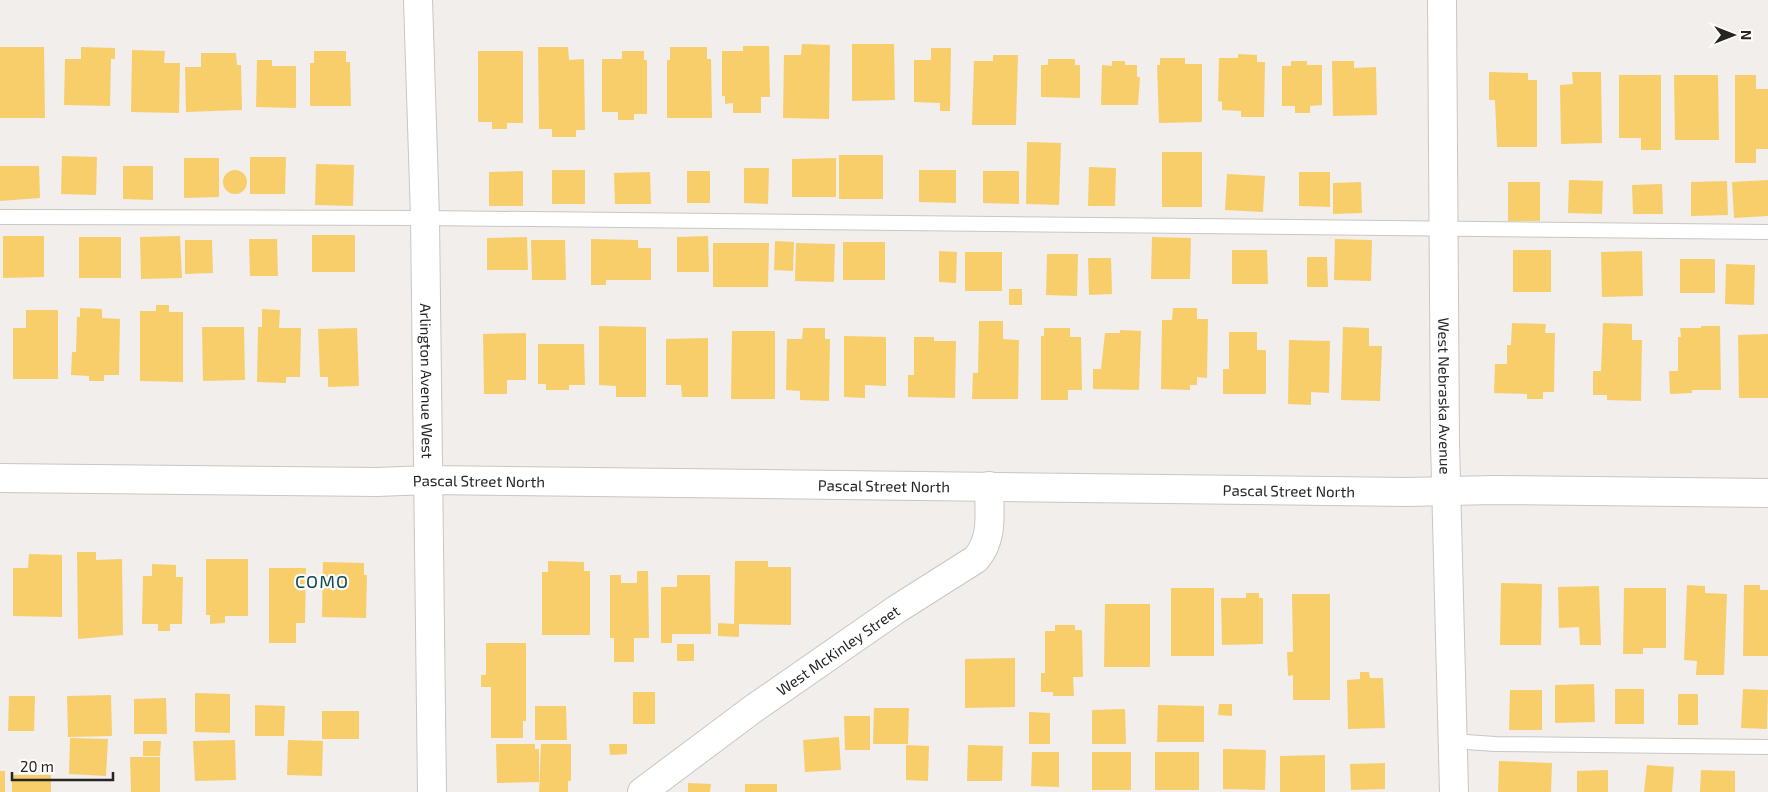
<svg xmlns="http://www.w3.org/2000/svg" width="1768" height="792" font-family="'Exo 2',sans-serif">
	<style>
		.building { fill: #f8ce6b }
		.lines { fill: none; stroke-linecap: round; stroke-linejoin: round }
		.lane-casing { stroke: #c9c6c4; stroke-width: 16 }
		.street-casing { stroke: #c9c6c4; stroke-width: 30 }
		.lane { stroke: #fff; stroke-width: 14 }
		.street { stroke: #fff; stroke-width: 28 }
		.labels { text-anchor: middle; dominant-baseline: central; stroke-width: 4.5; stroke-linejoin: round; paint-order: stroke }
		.street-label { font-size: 15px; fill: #262524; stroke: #fffcfa }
		.quarter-label { font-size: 18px; letter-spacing: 1px; fill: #0e4b54; stroke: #fffcfa }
	</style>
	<rect width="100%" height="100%" fill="#f1eeec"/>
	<path class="building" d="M802,44L830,45L829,119L783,118L784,55H801Z
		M852,44H894L895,100L852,101Z
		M743,46H769L770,97H761V113H733V103L725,104V96H722V51H743Z
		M0,47H44L45,118H0Z
		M81,47L115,48V59H111L110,106L64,105L65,59H81Z
		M538,47H568L569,60L584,59L585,130H576V137H552V129H539Z
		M670,47H707V59H711L712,118H667V60H670Z
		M931,48H951L950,111H940V103L914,102V60H931Z
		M132,50L165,51L164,63H180L179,113L131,112Z
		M314,51H346V62H350L351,106H310V63H314Z
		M478,51H523V123H507V129H492V122H478Z
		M622,51H644V60H647V114H634V120H618V112H602V59H622Z
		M201,53H236L237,65H241L242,110L186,112L185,67H201Z
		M1238,54L1257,55V62H1265L1264,117H1241V111L1222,110V102L1218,101L1219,58H1238Z
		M993,55H1018L1016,125H972L974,61H993Z
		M1160,58H1185V64H1202V122L1159,123L1157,65H1160Z
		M1048,59H1075V65H1080V98L1041,97V65H1048Z
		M257,60H272V66H296V108L256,107Z
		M1112,61H1125V65H1137V77H1140L1138,105H1101L1102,65L1112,66Z
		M1291,61H1307V65H1322V105L1310,106V113H1295V106H1282V66H1291Z
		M1332,61H1354V68L1376,67L1377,115L1333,116Z
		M1489,72L1528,73V80H1537V147H1497L1495,100H1489Z
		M1572,72H1601L1602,143L1561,144L1560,85L1573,84Z
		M1619,75H1661V150H1641V138H1619Z
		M1674,75H1718L1719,140H1675Z
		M1735,75H1756V89H1768V149H1756V163H1735Z
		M1027,142L1061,143L1059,205L1026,204Z
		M1162,152H1202V207H1162Z
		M839,155H883V199H839Z
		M62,156L97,157L96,195L61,194Z
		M250,157H286L285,194H250Z
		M184,158H219V197L184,198Z
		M836,158V197H792V159Z
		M316,164L354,165L353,206L315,205Z
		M0,166H39L40,198L0,201Z
		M123,166H153V200L123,199Z
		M1089,167L1116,168L1115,206H1088Z
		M744,168H769L768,204L744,203Z
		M223 182a12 12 0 1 1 24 0a12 12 0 1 1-24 0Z
		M552,170H585V204H552Z
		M919,170H956V203L919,202Z
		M523,171V206H489V172Z
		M687,171H710V203H687Z
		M983,171H1019V204L983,203Z
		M650,172L651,204H615L614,173Z
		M1299,172H1330V207L1299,206Z
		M1227,174L1265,176L1263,212L1225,210Z
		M1569,180L1603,181L1602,214L1568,213Z
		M1768,180V216L1734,218L1732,182Z
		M1727,181L1728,215L1691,216V182Z
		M1361,182L1362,213L1333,214V183Z
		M1508,182H1540V221H1508Z
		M1662,184L1663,214H1633L1632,185Z
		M312,235H355V272H312Z
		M3,236H44V277L3,278Z
		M180,236L182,278L141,279L140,237Z
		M708,236L709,272H677V237Z
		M79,237H121V278H79Z
		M527,237L528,270H487V238Z
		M1152,237L1191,238L1190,279H1151Z
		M249,239H277L278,276H250Z
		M591,239L638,240V248H651V280H606V285H591Z
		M1335,239L1372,240L1371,281L1334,280Z
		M185,240H212L213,273L185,274Z
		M531,240H565L566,280H532Z
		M775,241L794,242L793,271L774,270Z
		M843,242H885V280H843Z
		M713,243H769L768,287H713Z
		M796,243L835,244L834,282L795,281Z
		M1232,250H1267L1268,284H1232Z
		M1513,250H1551V292H1513Z
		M939,251L957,252L956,283L939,282Z
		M1642,251L1643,296L1602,297L1601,252Z
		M965,252H1002V291H965Z
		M1047,254H1078L1077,296L1046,295Z
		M1307,257H1327L1328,287H1307Z
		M1088,258H1111L1112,294L1089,295Z
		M1680,259H1715V293H1680Z
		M1726,264L1755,265L1754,305L1725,304Z
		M1009,289H1022V305H1009Z
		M156,305H169V312H183V382L140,381V311H156Z
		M80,308L102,309V318L120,319L119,375H104V381H89V376L71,375L72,352H76L77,317H80Z
		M1173,308H1197V319H1208L1207,378L1197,377V385H1190V390L1161,389L1162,320H1172Z
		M262,309L280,310L279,328H301L300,377H286V383L257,382L258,327H262Z
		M26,310H58V379H13V328H26Z
		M979,321H1003V339L1019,340L1018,399H972L973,373H978Z
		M1512,323L1546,324L1545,333H1555L1554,392H1543V399H1527V394L1494,393L1495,364H1507V345H1511Z
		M1603,323L1632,324V340H1642L1641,401L1607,400V395H1593V371H1601Z
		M599,326L646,327V397H616V386L599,385Z
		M1701,326H1720L1721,390H1692V393L1670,394L1669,371H1678V337H1681L1680,328H1701Z
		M202,327H244L245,380L203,381Z
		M1343,327L1369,328V346H1382L1380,401L1341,400Z
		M357,328L359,386L328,387V377H320L318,329Z
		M803,328H825V339H830L829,401L800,400V391L786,390L787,339H802Z
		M1044,328H1070V337H1081L1082,390H1068V400H1041V336H1044Z
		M1120,330L1141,331L1139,390L1093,389V369H1101L1105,333H1120Z
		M732,331H775V399H731Z
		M1229,332H1257V350H1266V394H1223V369H1229Z
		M526,333V380H507V394H484L483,334Z
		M1768,334V398H1739L1738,335Z
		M844,336L886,337V386L865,385V398L844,397Z
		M914,337H934V341H956L955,398L908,397V375H914Z
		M708,338V397H682L681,385H666V339Z
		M1289,340L1330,341L1329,393L1311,392V405L1288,404Z
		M538,344H584L585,385H569V390H546V384H538Z
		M77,552H96V560L122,559L123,635L78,639Z
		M29,554L62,555V617L13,616V568H28Z
		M206,559H248V616H225V623L210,624V615H206Z
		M548,561L584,562V571H590V635H542V572H548Z
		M735,561H768V567H791V625L739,624V637L718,636V623L734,624Z
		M323,562L364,563V575H367L366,618L322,617Z
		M152,564L176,565V577H183L182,624H170V631H158V624H142L143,576H152Z
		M269,568H306L305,623H296V643H269Z
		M637,571H648L649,638H634V662H614V638H610V575H621V583H637Z
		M677,575H710L711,634H672V643H661V587H677Z
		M1501,583L1542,584L1541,645H1500Z
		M1687,585L1705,586V593L1727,594L1724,675H1696L1697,661L1684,660Z
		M1744,585H1760V590H1768V656H1743Z
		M1599,586L1601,645H1580L1579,627L1559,628L1558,587Z
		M1171,588H1214V656H1171Z
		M1624,588H1666V648H1643V654H1623Z
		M1246,593H1259V598H1263V644L1222,645L1221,598H1246Z
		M1292,594H1330V700H1293V675L1288,676L1287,652H1293Z
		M1105,604H1150V667H1104Z
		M1055,625H1075V630H1082L1083,677H1073L1074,696H1053V692H1041V673H1045V631H1055Z
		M486,643H526V721H523V738H491V687H481V675H486Z
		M677,644H694V661H677Z
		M1015,658V707L965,708V659Z
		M1360,672H1369L1370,678H1383L1385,728L1348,729L1347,680L1360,679Z
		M1594,684L1595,722L1555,723V685Z
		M1615,689H1644V724H1615Z
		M1743,689L1768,690L1767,729L1741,728Z
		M1510,690H1542V730H1509Z
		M633,692H655V724H633Z
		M195,693L230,694V733L195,732Z
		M1678,694H1698V725H1678Z
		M111,695L112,736L68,737L67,696Z
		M9,696H35L34,731H8Z
		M166,698L167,734H134V699Z
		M1219,704H1232V716L1218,715Z
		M255,705L285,706L284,736H255Z
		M1158,705L1204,706V742H1157Z
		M535,706H566L567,740H535Z
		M874,708H909L908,744H873Z
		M1125,709L1126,744H1092V710Z
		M322,711H359V739H322Z
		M1029,712L1050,713V744H1029Z
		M844,716H870V750H845Z
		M839,737L841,770L805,772L803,740Z
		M70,738L108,739L106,776L69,774Z
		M235,740L236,780L195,781L193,741Z
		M288,740L323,741L322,776L287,775Z
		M143,741H161L160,756H143Z
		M496,744H535V749H539V782L497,783Z
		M541,744H571V781H568V792H539Z
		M609,744H627V754L610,755Z
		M906,745L929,746L928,781L906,780Z
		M968,745L1003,746L1002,781H967Z
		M1223,749L1266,750L1265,790L1223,789Z
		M1032,752H1059V787L1031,786Z
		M1092,752H1131V790H1092Z
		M1155,752H1199V790H1155Z
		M1325,755V792H1280V756Z
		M130,757H160V792H131Z
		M1499,761L1552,763L1551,792H1498Z
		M1385,763V789L1351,790L1350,764Z
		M1647,765L1674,767L1672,792H1644Z
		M1608,770V792H1577V771Z
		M1701,770L1735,771V792H1700Z
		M0,771H5V792H0Z
		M12,775H51V792H12Z
		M688,783L711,784L710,792H688Z
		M745,784H777V792H745Z"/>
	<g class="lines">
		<g class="lane-casing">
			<path id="lane" d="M0,217L425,218L1768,232
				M1452,741L1495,744L1768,747"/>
		</g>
		<g class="street-casing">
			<g id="street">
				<path id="s1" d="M418,0L425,218L432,792"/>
				<path id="s2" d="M1442,0L1445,443L1454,792"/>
				<path id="s3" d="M0,478L377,482L429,480L1407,492L1493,490L1768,493"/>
				<path id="s4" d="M642,792L753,709L897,609L976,559C994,538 989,513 989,486"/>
			</g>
		</g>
		<use href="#lane" class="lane"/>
		<use href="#street" class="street"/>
	</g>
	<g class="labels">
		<g class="street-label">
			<text stroke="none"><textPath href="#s1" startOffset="381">Arlington Avenue West</textPath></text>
			<text stroke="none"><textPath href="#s2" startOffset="396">West Nebraska Avenue</textPath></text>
			<text stroke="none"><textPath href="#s3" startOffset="479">Pascal Street North</textPath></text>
			<text stroke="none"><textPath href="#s3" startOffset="884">Pascal Street North</textPath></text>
			<text stroke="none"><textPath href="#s3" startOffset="1289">Pascal Street North</textPath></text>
			<text stroke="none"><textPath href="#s4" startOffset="242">West McKinley Street</textPath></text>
		</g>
		<g class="quarter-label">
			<text x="322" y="581">COMO</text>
		</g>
	</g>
	<g transform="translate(1733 35) rotate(90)" stroke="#fffcfa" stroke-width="4" paint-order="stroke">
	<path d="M0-4L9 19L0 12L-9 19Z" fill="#262524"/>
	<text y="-8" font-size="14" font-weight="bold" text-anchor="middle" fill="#262524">N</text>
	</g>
	<path d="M12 772v8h101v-8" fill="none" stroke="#262524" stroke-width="2.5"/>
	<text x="20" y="772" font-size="15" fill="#262524" stroke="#fffcfa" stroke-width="4" paint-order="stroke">20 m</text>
</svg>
